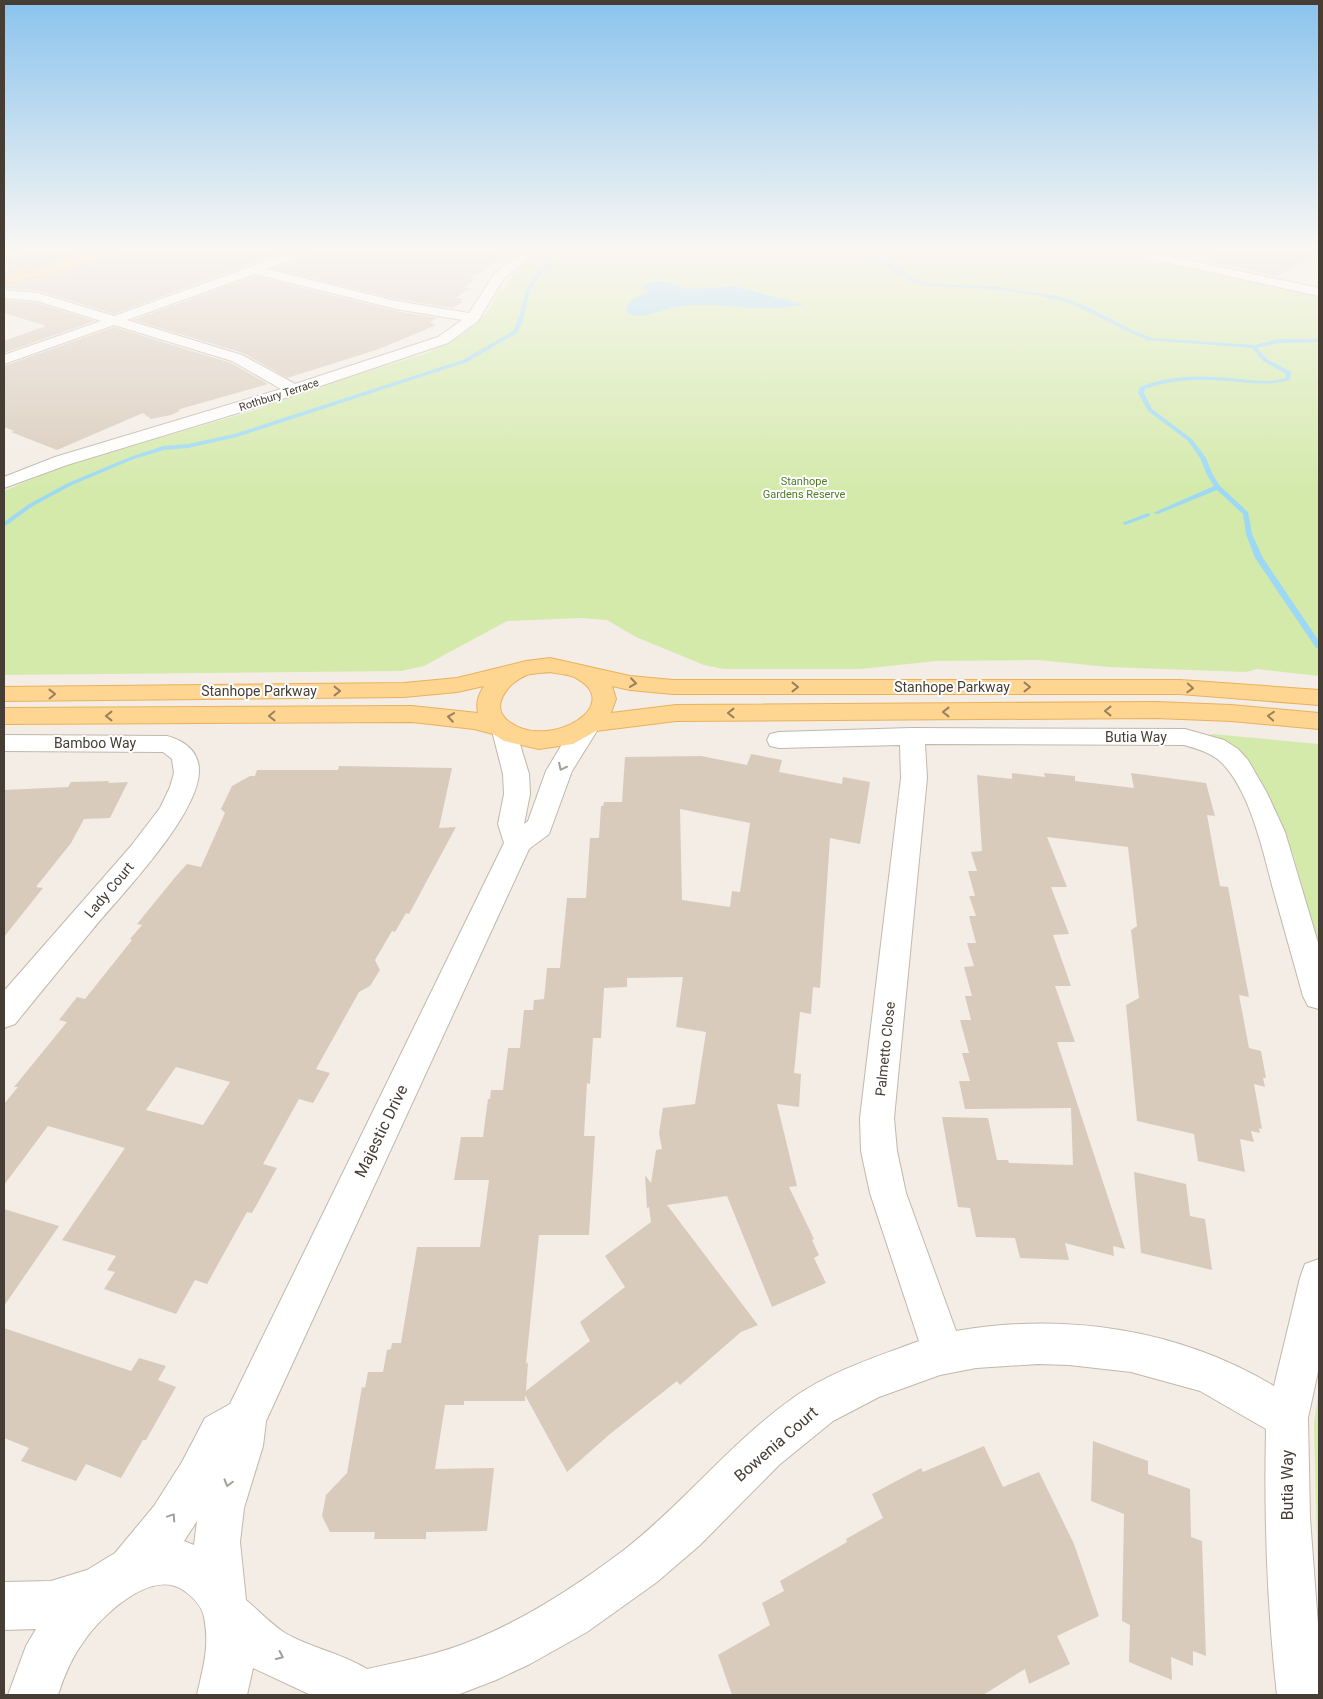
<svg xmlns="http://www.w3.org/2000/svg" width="1323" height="1699" font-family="Roboto,sans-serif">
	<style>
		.green { fill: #d4eaab; fill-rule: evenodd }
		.water { fill: #9dd9f4 }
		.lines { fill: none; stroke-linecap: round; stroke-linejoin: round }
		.stream { fill: #9dd9f4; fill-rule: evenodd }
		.building { fill: #d9cbbc; fill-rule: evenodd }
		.minor-casing { stroke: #c2b7aa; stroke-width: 2 }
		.major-casing { stroke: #eab15c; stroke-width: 2 }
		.minor { fill: #fff; fill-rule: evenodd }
		.major { fill: #ffd592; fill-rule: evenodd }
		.oneway { stroke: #99815e }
		.oneway2 { stroke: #a29e9a }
		.labels { text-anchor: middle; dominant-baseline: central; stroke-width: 4; stroke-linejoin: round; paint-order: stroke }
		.far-street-label { font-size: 11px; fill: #463d34; stroke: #fff }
		.far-park-label { font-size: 11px; fill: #4e7b24; stroke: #fff }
		.street-label { font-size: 14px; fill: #463d34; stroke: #fff }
		.near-street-label { font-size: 16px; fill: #463d34; stroke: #fff }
	</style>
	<rect width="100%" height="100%" fill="#f3ede5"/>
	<path class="green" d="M538,251H1115L1319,295V676L1257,669L1246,672L1108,667L1038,660L936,661L861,669H724L704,665L636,637L607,620L581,618L507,621L424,666L401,671L4,675V491L60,467L262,408L274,401L427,353C458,339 485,324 499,291L508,287L513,275L521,266V263ZM735,286L761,292L802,305C783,307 763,310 743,306C730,303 716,295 703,290L712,287Z
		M1212,734L1319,744V949L1293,854L1262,783L1248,761L1210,736Z
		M1319,1388V1626L1314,1424Z"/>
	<path class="water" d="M652,281H663L687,289L735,286L805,305C795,305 785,308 774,308C739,309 712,301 675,307C660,310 641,321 627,312L626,308L632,300L648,291L641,288Z"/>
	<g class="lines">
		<path class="stream" d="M575,251H582L553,264L539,276L530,291L523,321L517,333L467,362L237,437L188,448L164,450L134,459L72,485L33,506L4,527V522L29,504L68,483L130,457L163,446L188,444L234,434L463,360L513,331L519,317L526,291L536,274L550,263Z
			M851,251H859L877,257L923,283L999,287L1057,296L1086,306L1132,330L1151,338L1254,345L1279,339H1319V342L1279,343L1257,348L1267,359L1291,372L1290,380C1269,386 1250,383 1229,381C1200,379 1171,379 1145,389L1144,393L1152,409L1192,439L1206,458L1213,475L1220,486L1248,512L1252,534L1263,558L1319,641V648H1316L1255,558L1246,534L1243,514L1217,490L1158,514L1153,513L1214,486L1207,475L1200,458L1188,441L1148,411L1138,393L1140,387C1168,376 1198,375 1228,378C1247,379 1266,384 1285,378L1286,374L1263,361L1252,348L1148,340L1129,332L1072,304L1037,295L999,290L922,285L912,282L873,259Z
			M1148,513L1150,514V516L1125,525L1122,523Z"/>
	</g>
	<path class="building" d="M31,251H91L52,264L7,274L4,278V259Z
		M118,251H287L114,314L39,291L4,288V280L11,285L60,274Z
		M313,251H508L492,263H495L471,278L475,279L472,281H474L464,287L471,288L455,298L464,299L460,301L463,302L452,308L396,299L273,269Z
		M1215,251H1319V253L1277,276L1214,263Z
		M255,276L396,311L437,318L430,322L436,325L379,349L287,378L243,353L133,320Z
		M4,300L37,303L95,321L4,353V341L46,326L4,313Z
		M114,327L231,363L268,384L180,409L178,412L171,415L151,419L143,413L57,450L11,432L14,431L4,427V366Z
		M751,754L782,760L779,772L842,784L843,777L870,782L860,844L830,838L820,988L813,987L811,1014L800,1012L794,1073L801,1074L799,1107L777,1104L797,1186L789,1187L814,1239L812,1240L819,1255L814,1258L826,1283L772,1307L727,1196L667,1205L758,1325L741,1332L680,1385L677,1381L610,1434L567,1472L525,1395V1401H464V1405H445L435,1469L494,1468L487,1531L426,1532V1539H374L375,1532H330L322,1516L326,1495L347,1473L362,1387L365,1388L368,1372H383L387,1350L391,1349L392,1343H401L417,1247H480L489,1180H454L461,1137H483L488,1099H490L491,1090H503L508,1048H520L524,1010H533L534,1000L544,999L547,968H560L567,898H586L590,838H599L601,806H603L604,802H622L625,757L701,756L747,765ZM680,809L750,823L740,892L732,891L730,907L682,900ZM683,977L676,1027L706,1032L695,1104L663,1108L659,1133L662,1149L656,1150L651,1183L645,1175L647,1208L649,1207L651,1222L605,1256L625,1287L580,1322L590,1341L526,1391L528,1362L526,1364L539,1235H589L595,1136H584L587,1083L590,1084L593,1038H601L604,988L627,987V978Z
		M339,766L452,768L439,828L456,827L409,914L406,913L395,932L392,931L375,960L380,970L370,986L359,992L316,1069L330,1073L313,1103L299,1099L263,1164L277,1168L252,1213L247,1212L207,1284L195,1280L176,1314L104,1289L115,1272L107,1270L116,1256L62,1240L125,1148L48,1126L4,1185V1104L18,1087H14L67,1022L59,1020L77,997L85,999L132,940L130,939L142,925L137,924L177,875L187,864L201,867L225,813L221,809L232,786L250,776H255L257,770H338ZM176,1067L230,1082L203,1125L146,1110Z
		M1012,773L1045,777L1044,773L1075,776V781L1134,788L1131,773L1206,783L1215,816L1207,815L1220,886L1228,887L1249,997L1239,995L1249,1048L1261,1051L1266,1078H1263L1265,1087L1254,1084L1262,1129L1259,1128L1260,1133L1251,1131L1254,1142L1240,1139L1245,1172L1198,1161L1194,1134L1137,1121L1126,1005L1139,998L1131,930L1137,926L1128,847L1047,837L1067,887H1051L1069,934L1053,935L1071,986H1055L1075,1042H1057L1125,1249L1113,1246L1114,1256L1065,1243L1069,1260L1020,1258L1015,1238L976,1237L970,1208L958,1207L942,1117L988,1118L997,1160H1008L1009,1163L1073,1165L1071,1108L965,1109L959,1081H970L962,1053H969L960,1020H971L965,996H972L964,967L974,966L967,943H976L969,916H976L969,896H975L968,871H977L971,852L982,851L977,775L1012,779Z
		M109,781L108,783L128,782L110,818L84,819L71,843L36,887L43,888L4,937V790L68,787L71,782Z
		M1134,1172L1186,1184L1190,1216L1205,1219L1212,1270L1141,1253Z
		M4,1209L59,1226L4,1306Z
		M4,1328L131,1371L139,1358L166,1366L158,1380L176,1387L146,1440H143L121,1478L86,1464L76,1481L21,1461L29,1448L4,1438Z
		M1093,1441L1148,1461V1474L1190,1489L1191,1537L1202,1541L1206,1656L1193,1651V1666L1171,1657L1172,1680L1129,1662L1130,1625L1122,1621L1124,1514L1091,1501Z
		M984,1446L1003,1487L1039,1472L1074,1544L1099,1616L1057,1636L1070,1664L1029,1684L1025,1669L983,1695H732L718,1655L770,1625L762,1603L784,1591L780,1581L847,1542L846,1539L883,1518L872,1494L921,1468L923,1472Z"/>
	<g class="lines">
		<g class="minor-casing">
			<path id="minor" d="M294,251H311L267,269L396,301L469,313L495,273L523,251H536L504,278L478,321L448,343L264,405L67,465L4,488V477L55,457L281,389L232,361L114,325L4,364V355L101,321L37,301L4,298V290L38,293L114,316ZM255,274L396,309L462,320L438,337L295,384L242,355L127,320Z
				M1123,251H1146L1319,288V296L1128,254Z
				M588,718L597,720L600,726L572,771L549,834L529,849L266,1421L263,1446L244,1508L240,1542L246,1600C258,1610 271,1624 285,1633C311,1648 341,1653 367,1669C403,1661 441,1654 476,1639C529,1617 579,1584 624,1550C684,1503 731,1442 793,1398C831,1371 876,1357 919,1341L870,1193L861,1151L860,1118L901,778L900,745L779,748L770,746L767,740L770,734L779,732L911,728L1185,729L1224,740L1238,749L1248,760L1267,793L1285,832L1319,946V1009L1308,1006L1303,996C1293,960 1283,925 1273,889C1263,851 1250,791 1222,763C1212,753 1198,749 1184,745L925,744L927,778L894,1118L897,1151L906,1193L956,1331C1065,1312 1179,1329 1274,1386L1300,1278L1305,1264L1319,1259V1367L1308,1418L1310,1518L1319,1638V1695H1277C1267,1606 1264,1518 1266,1429L1200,1391L1131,1372L1069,1365L1038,1364L976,1368L940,1375L879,1397L833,1421L779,1465L700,1545L657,1582L587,1632L530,1664L496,1680L457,1695H311L253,1668L247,1695H197C203,1667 210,1647 204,1617C202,1606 192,1596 183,1590C151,1568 101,1616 84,1641C72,1657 64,1676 58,1695H8L26,1646L36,1629L4,1630V1582L51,1581L87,1570L115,1553L154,1506L182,1462L205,1418L230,1404L504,843L498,824L504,794L503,774L492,731L495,725L504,723L513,725L516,731L529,774L530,794L524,824L528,821L546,771L567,736L579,720ZM197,1521L194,1545L184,1541Z
				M4,735L167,736C185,741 200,752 199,773C196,818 122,894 93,929C67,960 41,992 15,1024L4,1028V991L131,846L160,808L170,787L174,773L172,759L163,752L4,751Z"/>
		</g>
		<g class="major-casing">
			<path id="major" d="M98,251H116L60,272L11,283L5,279L7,276L53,266Z
				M550,658L630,676L673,680H1180L1319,690V705L1180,694H673L630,690L612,686L616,699L611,713L676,705L1156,702L1231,705L1319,713V729L1231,721L1156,718L676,721L596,731L573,744L539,749L504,741L493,734L474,729L412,722L4,724V708L412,706L478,713C476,702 478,696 484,686L457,692L404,697L4,701V687L404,683L457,678L526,661ZM550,672C558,674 569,674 576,678C626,705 550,750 511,723C487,708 508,682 527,675C534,673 543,673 550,672Z"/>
		</g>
		<use href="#minor" class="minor"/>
		<use href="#major" class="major"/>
	</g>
	<defs><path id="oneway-chevron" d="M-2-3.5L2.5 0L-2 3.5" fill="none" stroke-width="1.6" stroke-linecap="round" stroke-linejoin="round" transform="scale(1.25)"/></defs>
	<g class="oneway">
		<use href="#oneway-chevron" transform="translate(633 683) rotate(8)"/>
		<use href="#oneway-chevron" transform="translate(795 687)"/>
		<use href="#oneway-chevron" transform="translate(1027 687)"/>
		<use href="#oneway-chevron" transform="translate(1190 688) rotate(3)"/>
		<use href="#oneway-chevron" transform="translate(337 691)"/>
		<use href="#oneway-chevron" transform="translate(52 694) rotate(-1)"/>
		<use href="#oneway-chevron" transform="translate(1108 711) rotate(180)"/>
		<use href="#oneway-chevron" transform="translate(946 712) rotate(180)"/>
		<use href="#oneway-chevron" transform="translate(731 713) rotate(180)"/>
		<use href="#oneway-chevron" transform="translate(109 716) rotate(-180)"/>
		<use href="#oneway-chevron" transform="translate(272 716) rotate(179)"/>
		<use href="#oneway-chevron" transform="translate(1271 716) rotate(-175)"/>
		<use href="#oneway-chevron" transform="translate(451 717) rotate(-172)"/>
	</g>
	<g class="oneway2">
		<use href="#oneway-chevron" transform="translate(562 767) rotate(116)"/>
		<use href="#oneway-chevron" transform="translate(228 1483) rotate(106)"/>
		<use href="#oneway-chevron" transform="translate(172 1517) rotate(-56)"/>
		<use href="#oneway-chevron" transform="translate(280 1656) rotate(25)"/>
	</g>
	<linearGradient id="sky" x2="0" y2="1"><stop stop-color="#8ac3ed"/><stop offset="0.51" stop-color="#faf7f3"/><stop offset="1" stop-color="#faf7f3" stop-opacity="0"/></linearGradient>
	<rect width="1323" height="489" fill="url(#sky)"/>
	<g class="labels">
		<g class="far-street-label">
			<text transform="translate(279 395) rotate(-18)">Rothbury Terrace</text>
		</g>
		<g class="far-park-label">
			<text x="804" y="481">Stanhope<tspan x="804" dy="13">Gardens Reserve</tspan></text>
		</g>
		<g class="street-label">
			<text x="952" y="687">Stanhope Parkway</text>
			<text x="259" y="691">Stanhope Parkway</text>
			<text x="1136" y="737">Butia Way</text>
			<text x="95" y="743">Bamboo Way</text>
			<text transform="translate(109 890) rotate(-50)">Lady Court</text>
			<text transform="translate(885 1049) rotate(-84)">Palmetto Close</text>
		</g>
		<g class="near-street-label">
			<text transform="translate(381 1131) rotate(-64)">Majestic Drive</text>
			<text transform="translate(776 1444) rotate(-41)">Bowenia Court</text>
			<text transform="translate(1287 1485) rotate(-90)">Butia Way</text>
		</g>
	</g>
	<rect width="1323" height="1699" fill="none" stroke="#463d34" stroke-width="10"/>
</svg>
